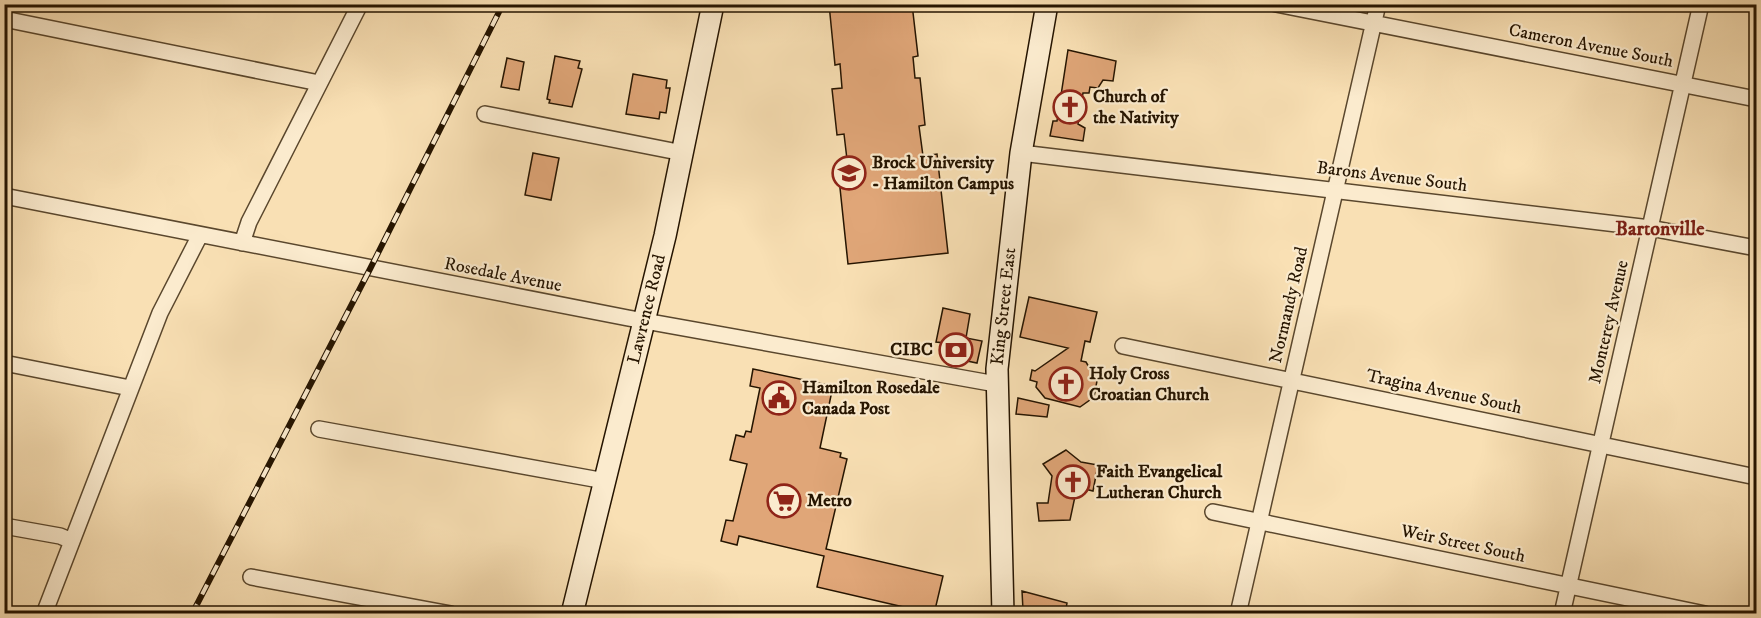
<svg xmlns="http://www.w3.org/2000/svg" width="1761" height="618" font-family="'IM FELL DW Pica',serif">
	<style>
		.building { fill: #e0a678; stroke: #251400; stroke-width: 1.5 }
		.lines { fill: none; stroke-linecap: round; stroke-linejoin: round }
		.street-casing { stroke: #5a472d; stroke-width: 18 }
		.secondary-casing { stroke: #251400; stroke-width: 24 }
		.street { stroke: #fbebce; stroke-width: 15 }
		.secondary { stroke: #fbebce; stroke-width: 21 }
		.rail-casing { stroke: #251400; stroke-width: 6 }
		.rail { stroke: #fbebce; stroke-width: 4; stroke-dasharray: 11; stroke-linecap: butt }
		.labels { text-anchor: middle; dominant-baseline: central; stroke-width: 4.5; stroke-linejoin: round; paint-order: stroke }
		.street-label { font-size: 18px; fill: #251400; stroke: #fbebce }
		.poi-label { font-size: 18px; font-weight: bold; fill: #251400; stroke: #fbebce; text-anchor: start }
		.neighbourhood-label { font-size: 20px; font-weight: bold; fill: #7a1f14; stroke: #fbebce }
	</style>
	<rect width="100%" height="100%" fill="#f9e0b4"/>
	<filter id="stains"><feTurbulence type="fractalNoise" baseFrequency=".00333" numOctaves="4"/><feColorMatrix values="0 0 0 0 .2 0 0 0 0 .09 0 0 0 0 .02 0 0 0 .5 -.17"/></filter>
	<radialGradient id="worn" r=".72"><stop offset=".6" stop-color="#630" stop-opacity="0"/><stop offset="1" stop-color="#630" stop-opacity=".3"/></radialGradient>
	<path class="building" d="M829,4H912L918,56L913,57L915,78H920L925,125L919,126L923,156L937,154L948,253L848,264L838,169L848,168L844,134L837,135L832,89L842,88L840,64L835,65Z
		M1068,50L1116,61L1113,81L1103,80L1098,88L1090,87L1089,93H1083L1078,124L1085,128L1083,141L1050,136L1053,121H1057Z
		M555,56L580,61L578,68L582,69L572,107L549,103L550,100L547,99Z
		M507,58L524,62L519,90L501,87Z
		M633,74L667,80L666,88H670L666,113L660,112L659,119L626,114Z
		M533,153L559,158L551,200L525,195Z
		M1029,297L1097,312L1090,342L1085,341L1081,361L1086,362L1097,381L1094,397L1080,407L1045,398L1036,387L1037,382L1030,380L1032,370L1035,371L1068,348L1020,337Z
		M943,308L970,314L966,338L982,341L977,363L943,356L945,343L936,342Z
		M753,369L833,386L820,448L841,453L840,457L847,459L826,549L943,576L934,614L817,587L824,556L739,536L737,545L721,541L726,520L733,521L747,464L730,460L736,435L744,437L746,431L751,432L760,388L750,386Z
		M1018,398L1049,405L1047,417L1016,414Z
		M1066,450L1081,462L1098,465L1093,491L1077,487L1070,520L1039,521L1037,503H1048L1052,476L1043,464Z
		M1022,591L1067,603L1065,614H1036L1023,610Z"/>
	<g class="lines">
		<g class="street-casing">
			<path id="street" d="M1276,4L1756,99
				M4,19L319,83
				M485,114L683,153
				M1021,153L1650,228L1756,248
				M4,196L628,318L996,384
				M242,243L249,222L360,4
				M1123,346L1756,477
				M4,363L130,388
				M319,429L605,481
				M1213,512L1705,614
				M4,526L60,536L72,541
				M251,577L451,614
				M44,614L160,313L200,235
				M1238,614L1378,4
				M1562,614L1701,4"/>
		</g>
		<g class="secondary-casing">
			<g id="secondary">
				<path id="s1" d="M572,614L665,236L713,4"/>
				<path id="s2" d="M1003,614L997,369L1021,153L1047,4"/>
			</g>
		</g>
		<use href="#street" class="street"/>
		<use href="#secondary" class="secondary"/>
		<g class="rail-casing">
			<path id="rail" d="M192,614L370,269L503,4"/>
		</g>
		<use href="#rail" class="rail"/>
	</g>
	<defs>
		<g id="church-ring" transform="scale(1.725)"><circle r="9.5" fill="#fbebce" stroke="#8f2418" stroke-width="1.5"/><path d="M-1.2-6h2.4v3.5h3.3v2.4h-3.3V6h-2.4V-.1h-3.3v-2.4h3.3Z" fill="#8f2418"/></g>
		<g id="university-ring" transform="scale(1.725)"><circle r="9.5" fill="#fbebce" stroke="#8f2418" stroke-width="1.5"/><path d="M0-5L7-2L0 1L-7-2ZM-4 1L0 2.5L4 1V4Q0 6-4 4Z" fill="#8f2418"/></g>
		<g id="bank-ring" transform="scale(1.725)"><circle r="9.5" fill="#fbebce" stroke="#8f2418" stroke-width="1.5"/><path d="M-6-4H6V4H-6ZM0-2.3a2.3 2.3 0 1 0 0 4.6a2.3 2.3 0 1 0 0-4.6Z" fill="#8f2418"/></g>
		<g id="civic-ring" transform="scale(1.725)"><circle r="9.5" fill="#fbebce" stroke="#8f2418" stroke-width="1.5"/><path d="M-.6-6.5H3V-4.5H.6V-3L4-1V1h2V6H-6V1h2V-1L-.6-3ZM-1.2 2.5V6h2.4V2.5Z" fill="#8f2418"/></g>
		<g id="supermarket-ring" transform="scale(1.725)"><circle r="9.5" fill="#fbebce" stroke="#8f2418" stroke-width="1.5"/><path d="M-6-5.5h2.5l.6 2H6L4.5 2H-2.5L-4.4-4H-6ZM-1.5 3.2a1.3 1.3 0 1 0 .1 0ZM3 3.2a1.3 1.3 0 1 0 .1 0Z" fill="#8f2418"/></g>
	</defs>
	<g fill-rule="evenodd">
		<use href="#church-ring" x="1070" y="107"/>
		<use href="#university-ring" x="849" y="173"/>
		<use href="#bank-ring" x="956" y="350"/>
		<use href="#church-ring" x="1066" y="384"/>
		<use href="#civic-ring" x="779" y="398"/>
		<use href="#church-ring" x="1073" y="482"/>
		<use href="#supermarket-ring" x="784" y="501"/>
	</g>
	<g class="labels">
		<g class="street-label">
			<text transform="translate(1591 46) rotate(11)">Cameron Avenue South</text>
			<text transform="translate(1392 177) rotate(7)">Barons Avenue South</text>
			<text transform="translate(503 275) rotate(11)">Rosedale Avenue</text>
			<text transform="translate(1289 305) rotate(-77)">Normandy Road</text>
			<text stroke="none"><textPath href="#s2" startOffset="308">King Street East</textPath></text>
			<text stroke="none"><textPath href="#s1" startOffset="314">Lawrence Road</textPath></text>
			<text transform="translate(1609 322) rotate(-77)">Monterey Avenue</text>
			<text transform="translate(1444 392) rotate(12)">Tragina Avenue South</text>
			<text transform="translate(1463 544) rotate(12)">Weir Street South</text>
		</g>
		<g class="poi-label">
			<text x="1093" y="97">Church of<tspan x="1093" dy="21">the Nativity</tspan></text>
			<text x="872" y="163">Brock University<tspan x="872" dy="21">- Hamilton Campus</tspan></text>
			<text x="933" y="350" text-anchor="end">CIBC</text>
			<text x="1089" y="374">Holy Cross<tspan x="1089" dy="21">Croatian Church</tspan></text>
			<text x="802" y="388">Hamilton Rosedale<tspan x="802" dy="21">Canada Post</tspan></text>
			<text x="1096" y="472">Faith Evangelical<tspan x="1096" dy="21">Lutheran Church</tspan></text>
			<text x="807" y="501">Metro</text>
		</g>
		<g class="neighbourhood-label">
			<text x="1660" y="229">Bartonville</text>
		</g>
	</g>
	<rect width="1761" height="618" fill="none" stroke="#f9e0b4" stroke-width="24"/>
	<rect x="6" y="6" width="1749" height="606" fill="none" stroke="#251400" stroke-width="3"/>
	<rect x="12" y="12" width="1737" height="594" fill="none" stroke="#251400" stroke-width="1.5"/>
	<rect width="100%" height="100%" filter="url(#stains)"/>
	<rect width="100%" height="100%" fill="url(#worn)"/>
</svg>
